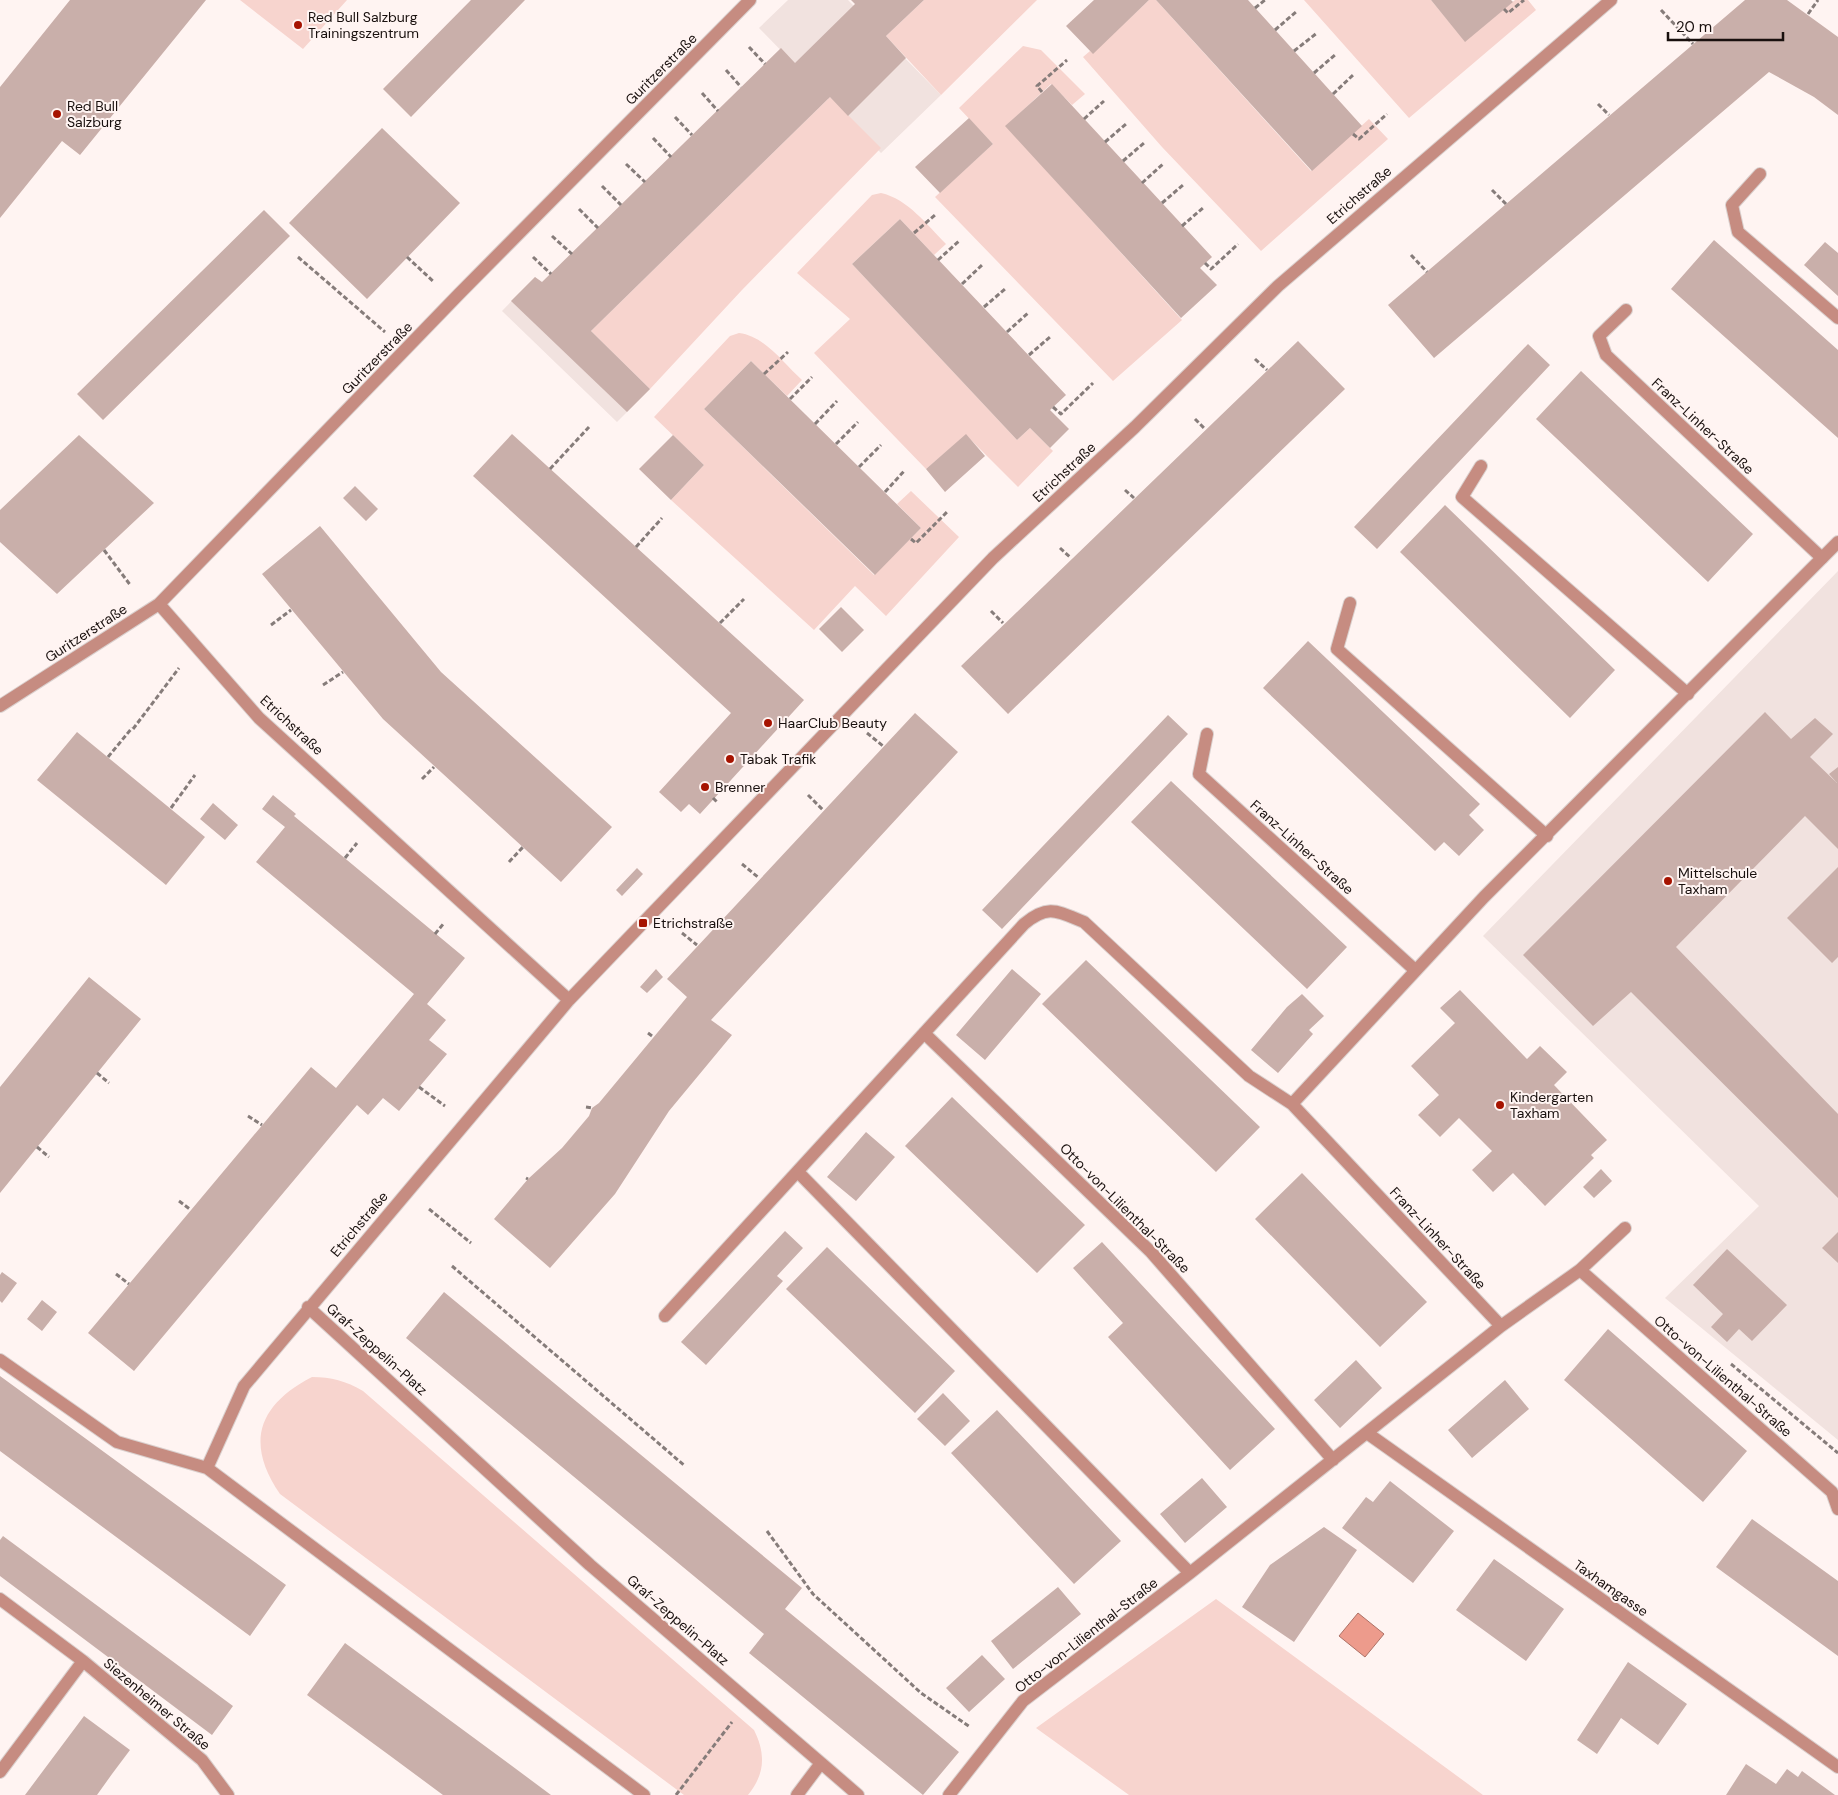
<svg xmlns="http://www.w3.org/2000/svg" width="1838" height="1795" font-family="'DM Sans',sans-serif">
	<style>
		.built { fill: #f1e2df }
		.green { fill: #f7d4ce }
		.water { fill: #ed9b8c; stroke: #ad7166 }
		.building { fill: #c9afaa }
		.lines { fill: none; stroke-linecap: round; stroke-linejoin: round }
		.service-casing { stroke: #dad0ce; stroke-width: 14 }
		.minor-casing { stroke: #dad0ce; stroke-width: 14 }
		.path { stroke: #867c7a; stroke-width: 3; stroke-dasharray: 5 2.5; stroke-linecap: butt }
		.service { stroke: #c68c81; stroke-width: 12 }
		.minor { stroke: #c68c81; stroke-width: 12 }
		.poi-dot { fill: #a61300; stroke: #fff4f2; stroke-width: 2 }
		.labels { text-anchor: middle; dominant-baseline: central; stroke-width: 4; stroke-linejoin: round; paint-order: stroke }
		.poi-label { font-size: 14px; fill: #19100e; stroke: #fff4f2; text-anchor: start }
		.street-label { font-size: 14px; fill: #19100e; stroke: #fff4f2 }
	</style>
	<rect width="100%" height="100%" fill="#fff4f2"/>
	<path class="built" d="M788,0H848L941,95L881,153L759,28Z
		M535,277L650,389L617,422L502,311Z
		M1838,571V1440L1665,1298L1759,1206L1483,936Z"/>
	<path class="green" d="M240,0H347L303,49Z
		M924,0H1037L941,95L886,36Z
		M1149,0H1156L1311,171L1369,119L1388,139L1261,251L1162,147L1083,57L1090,51L1093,53Z
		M1304,0H1431L1465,41L1515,0H1528L1536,10L1409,118Z
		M1023,46L1041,50L1085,94L1072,105L1051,84L1006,126L1182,320L1113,381L935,197L993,144L959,108Z
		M830,97L881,148L742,290L650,389L591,331Z
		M881,193C908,199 927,225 946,244L934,255L900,219L852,264L1017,440L1030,428L1053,451L1018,487L966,435L926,469L814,353L850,319L797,273L872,195Z
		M739,333C765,336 784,364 802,380L787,396L751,361L704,409L874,575L921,528L897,504L911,491L959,537L886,616L855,586L814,630L671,500L704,465L654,417L730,336Z
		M312,1377C331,1377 346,1381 363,1391L754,1730C766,1754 765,1774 748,1795H684L280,1494C245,1443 258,1405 312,1377Z
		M1216,1599L1483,1795H1129L1036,1728Z"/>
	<path class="water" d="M1358,1613L1384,1634L1365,1657L1339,1636Z"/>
	<path class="building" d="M70,0H206L80,155L62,141L0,218V87Z
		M471,0H525L411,117L383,89Z
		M851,0H924L886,36L906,58L848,116L830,97L591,331L650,389L627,412L511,301L535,277L542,282L781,48L795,63L855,4Z
		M1094,0H1149L1093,54L1066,26Z
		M1156,0H1248L1362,126L1312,171Z
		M1431,0H1511L1513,2L1465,42Z
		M1745,0H1787L1838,37V115L1814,97L1769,72L1434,358L1388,305Z
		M1052,84L1212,257L1200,268L1217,285L1181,318L1005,126Z
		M969,118L993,144L940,193L915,167Z
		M382,128L460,203L367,299L289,223Z
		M264,210L290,236L103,420L77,394Z
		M900,219L1066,395L1050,410L1069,429L1050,448L1030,428L1017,440L852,264Z
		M1714,240L1838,350V438L1671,289Z
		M1825,242L1838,253V296L1804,265Z
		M1298,341L1345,389L1008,714L961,666Z
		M1528,344L1550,365L1377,549L1354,527Z
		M751,361L921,528L875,575L704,409Z
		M1581,371L1753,534L1708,582L1536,419Z
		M512,434L804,700L700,814L689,804L681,812L659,792L731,713L473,476Z
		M966,434L985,456L945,492L926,469Z
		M79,435L154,503L57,594L0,542V510Z
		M673,435L704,465L671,500L639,469Z
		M355,486L378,509L366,521L343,498Z
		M1445,505L1615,670L1570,718L1400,552Z
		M320,526L441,672L612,827L561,882L383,719L262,574Z
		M841,607L864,630L842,652L819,629Z
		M1308,641L1480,804L1469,815L1484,830L1459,856L1444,842L1435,851L1263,688Z
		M1765,712L1791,739L1815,718L1833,734L1810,757L1837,783L1829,774L1838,767V849L1805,816L1676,947L1838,1114V1198L1631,992L1593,1026L1523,955Z
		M915,713L958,752L711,1020L732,1035L669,1111L615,1194L550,1268L494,1219L528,1179L562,1148L589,1116L592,1108L599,1103L687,997L667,979Z
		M1168,715L1188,734L1002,929L982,910Z
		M77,732L205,837L166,885L37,780Z
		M1171,781L1347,947L1307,989L1131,822Z
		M273,795L296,814L294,816L465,958L427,1004L446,1020L429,1040L447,1054L399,1111L383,1098L368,1115L357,1105L134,1371L88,1333L311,1067L336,1088L414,994L256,862L285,827L262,809Z
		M213,803L238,825L225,840L200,819Z
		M1838,867V957L1832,963L1787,918Z
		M637,868L643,874L622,896L616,890Z
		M1086,960L1260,1127L1216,1172L1042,1004Z
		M656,969L663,977L647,993L640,987Z
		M1012,969L1041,994L985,1060L956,1035Z
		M89,977L141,1019L0,1193V1087Z
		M1460,990L1527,1059L1540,1046L1567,1072L1554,1085L1607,1140L1591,1155L1594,1158L1545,1206L1513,1173L1493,1192L1472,1170L1492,1151L1459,1118L1440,1137L1418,1115L1439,1095L1411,1066L1455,1023L1440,1008Z
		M1302,994L1324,1016L1309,1030L1313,1034L1278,1073L1251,1050L1287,1007Z
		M952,1097L1085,1225L1037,1273L905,1146Z
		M866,1132L895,1157L856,1201L827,1177Z
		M1601,1169L1612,1181L1594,1198L1583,1187Z
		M1302,1173L1427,1302L1380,1347L1255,1219Z
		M785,1231L803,1248L777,1276L783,1281L706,1365L681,1342Z
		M1838,1232V1263L1822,1248Z
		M1102,1242L1275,1429L1230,1470L1108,1337L1123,1323L1073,1268Z
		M827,1247L955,1371L915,1413L786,1289Z
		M1727,1249L1787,1305L1752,1341L1739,1329L1727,1342L1711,1327L1723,1314L1693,1285Z
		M2,1272L17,1283L2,1303L0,1301V1275Z
		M444,1292L802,1588L785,1609L959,1752L923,1795L749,1653L764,1634L406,1338Z
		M42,1300L57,1312L42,1331L27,1319Z
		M1608,1329L1747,1451L1703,1502L1564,1380Z
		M1356,1360L1382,1388L1340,1428L1314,1400Z
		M0,1376L286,1585L250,1636L0,1451Z
		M1505,1380L1529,1409L1472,1458L1448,1430Z
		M943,1393L970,1421L945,1446L917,1419Z
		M997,1410L1121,1541L1074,1584L951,1453Z
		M1202,1478L1227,1507L1185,1543L1160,1514Z
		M1390,1481L1454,1531L1413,1583L1342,1528L1366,1497L1373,1502Z
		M1752,1519L1838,1581V1656L1716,1567Z
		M1324,1527L1357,1550L1294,1642L1242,1607L1270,1565Z
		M3,1536L233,1706L212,1735L0,1576V1540Z
		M1494,1559L1564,1609L1526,1661L1456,1610Z
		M1058,1587L1081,1614L1013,1669L991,1641Z
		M345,1643L508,1763L551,1795H443L389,1755L307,1695Z
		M982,1655L1005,1679L969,1712L946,1688Z
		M1628,1662L1687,1704L1658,1745L1621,1718L1597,1754L1577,1740Z
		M84,1716L130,1750L112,1774L97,1795H25Z
		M1746,1764L1776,1784L1787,1769L1798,1777L1802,1771L1835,1795H1726Z"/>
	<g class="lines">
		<g class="service-casing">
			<path id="service" d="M1760,174L1732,205L1738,232L1838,318
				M1626,310L1599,336L1606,355L1822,558
				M1481,466L1462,497L1688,694
				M1350,603L1337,649L1547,836
				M1207,734L1199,774L1415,970"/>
		</g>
		<g class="minor-casing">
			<path id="minor" d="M159,604L259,718L569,1000
				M0,706L159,604L459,294L750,0
				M924,1033L1151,1252L1333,1460
				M1292,1104L1484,897L1838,542
				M798,1172L1190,1573
				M1580,1270L1832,1492L1838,1509
				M308,1307L590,1565L821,1763L797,1795
				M665,1316L1024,924C1048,904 1057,911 1084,922L1249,1076L1292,1104L1501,1326
				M0,1360L117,1442L207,1468L644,1795
				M1367,1433L1838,1767
				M207,1468L244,1386L569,1000L993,558L1135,427L1278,286L1611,0
				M0,1599L83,1661L202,1760L228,1795
				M821,1763L858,1795
				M0,1772L83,1661
				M949,1795L1023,1701L1190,1573L1501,1326L1580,1270L1625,1228"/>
		</g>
		<path class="path" d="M1255,8L1265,0
			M1504,9L1508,13L1524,0
			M1661,10L1693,44
			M1808,14L1818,0
			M1275,30L1297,11
			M749,47L765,64
			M1294,51L1317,33
			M726,70L741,87
			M1314,73L1336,54
			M1042,92L1037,86L1067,60
			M702,93L718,111
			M1333,94L1353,75
			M1598,104L1609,115
			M675,117L692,135
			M1084,119L1104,101
			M1353,134L1359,139L1387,114
			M653,138L671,157
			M1105,142L1126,124
			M1123,161L1144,143
			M626,164L645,182
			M1142,183L1163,164
			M602,186L621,205
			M1492,190L1506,204
			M1162,203L1183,185
			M579,209L598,228
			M1182,226L1204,207
			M914,233L935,215
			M552,236L572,254
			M1411,255L1427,272
			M298,257L385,332
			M407,257L434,282
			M533,257L551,274
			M938,260L959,241
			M1205,263L1211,269L1238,244
			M962,284L982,265
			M984,307L1005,289
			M1007,332L1028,313
			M1029,355L1050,337
			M1255,359L1267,370
			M764,374L788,352
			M790,399L812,377
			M1053,407L1061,414L1093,383
			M1195,419L1205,429
			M815,424L837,401
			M836,444L858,422
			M859,467L881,445
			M550,469L589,427
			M1125,490L1134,498
			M885,492L905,470
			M911,539L916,543L947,512
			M636,547L662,518
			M1060,548L1071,558
			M104,550L131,586
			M991,611L1003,623
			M720,623L744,599
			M271,625L291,610
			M323,685L343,672
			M784,723L789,728
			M133,729L179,668
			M867,733L883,746
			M108,757L132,728
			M749,760L755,764
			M422,779L434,767
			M808,795L823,810
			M713,798L718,803
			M171,808L195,775
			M345,858L357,843
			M509,862L523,847
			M742,864L759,878
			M682,933L697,945
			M435,934L444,923
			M648,1033L652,1036
			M97,1073L109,1083
			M419,1087L445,1106
			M586,1107L592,1108
			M248,1116L262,1125
			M37,1147L49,1157
			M526,1178L528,1179
			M179,1201L191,1210
			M429,1209L471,1243
			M452,1266L685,1466
			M116,1274L129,1284
			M1731,1364L1838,1453
			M767,1531L813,1594L921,1693L970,1727
			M676,1795L732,1722"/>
		<use href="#service" class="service"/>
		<use href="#minor" class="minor"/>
	</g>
	<g class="poi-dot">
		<circle cx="298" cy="25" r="5"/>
		<circle cx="57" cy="114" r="5"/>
		<circle cx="768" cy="723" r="5"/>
		<circle cx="730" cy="759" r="5"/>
		<circle cx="705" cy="787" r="5"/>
		<circle cx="1668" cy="881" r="5"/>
		<rect x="638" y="918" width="10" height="10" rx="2.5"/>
		<circle cx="1500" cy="1105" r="5"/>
	</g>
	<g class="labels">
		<g class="poi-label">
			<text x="308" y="17">Red Bull Salzburg<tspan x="308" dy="16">Trainingszentrum</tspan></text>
			<text x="67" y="106">Red Bull<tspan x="67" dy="16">Salzburg</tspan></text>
			<text x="778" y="723">HaarClub Beauty</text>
			<text x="740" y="759">Tabak Trafik</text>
			<text x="715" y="787">Brenner</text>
			<text x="1678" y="873">Mittelschule<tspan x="1678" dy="16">Taxham</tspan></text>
			<text x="653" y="923">Etrichstraße</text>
			<text x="1510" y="1097">Kindergarten<tspan x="1510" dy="16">Taxham</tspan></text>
		</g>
		<g class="street-label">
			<text transform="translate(661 69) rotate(-45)">Guritzerstraße</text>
			<text transform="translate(1359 195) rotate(-41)">Etrichstraße</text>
			<text transform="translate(377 358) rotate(-46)">Guritzerstraße</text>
			<text transform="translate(1703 426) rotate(43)">Franz-Linher-Straße</text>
			<text transform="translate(1064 472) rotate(-43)">Etrichstraße</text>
			<text transform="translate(86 633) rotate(-33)">Guritzerstraße</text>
			<text transform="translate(292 725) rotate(43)">Etrichstraße</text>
			<text transform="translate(1302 847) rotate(42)">Franz-Linher-Straße</text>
			<text transform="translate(1125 1208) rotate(45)">Otto-von-Lilienthal-Straße</text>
			<text transform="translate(359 1224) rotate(-50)">Etrichstraße</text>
			<text transform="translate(1438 1238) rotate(47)">Franz-Linher-Straße</text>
			<text transform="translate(377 1349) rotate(42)">Graf-Zeppelin-Platz</text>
			<text transform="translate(1723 1376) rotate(41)">Otto-von-Lilienthal-Straße</text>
			<text transform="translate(1611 1588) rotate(35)">Taxhamgasse</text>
			<text transform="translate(678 1620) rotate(41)">Graf-Zeppelin-Platz</text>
			<text transform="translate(1086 1635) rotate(-38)">Otto-von-Lilienthal-Straße</text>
			<text transform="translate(157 1704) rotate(40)">Siezenheimer Straße</text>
		</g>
	</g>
	<path d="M1668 32v8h115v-8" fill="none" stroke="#19100e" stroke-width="2.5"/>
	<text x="1676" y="32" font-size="15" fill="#19100e" stroke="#fff4f2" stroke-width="4" paint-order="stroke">20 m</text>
</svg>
